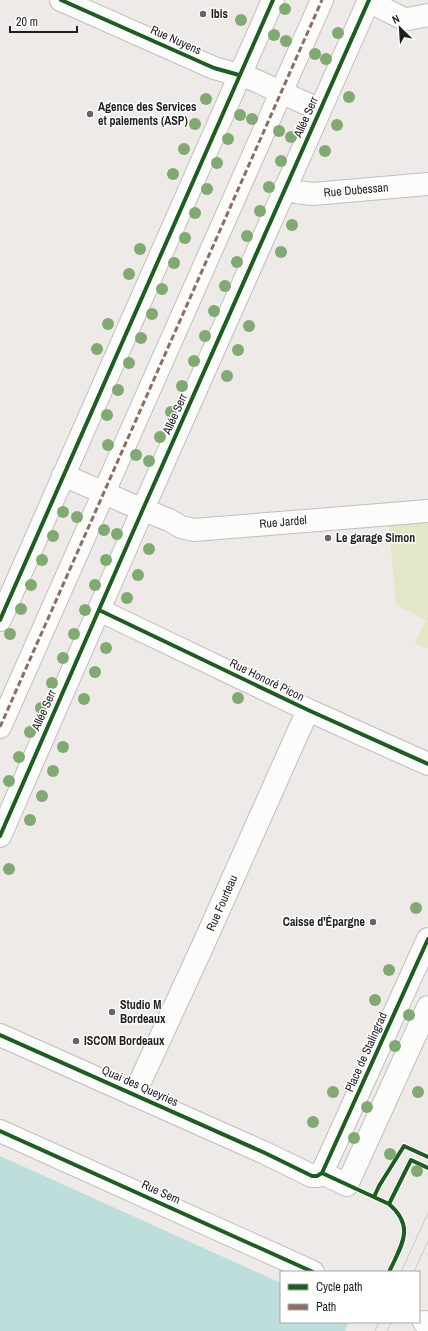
<svg xmlns="http://www.w3.org/2000/svg" width="428" height="1331" font-family="'Archivo Narrow',sans-serif">
	<style>
		.grass { fill: #e3e7c8 }
		.water { fill: #bddeda }
		.pier { fill: #edeae7 }
		.lines { fill: none; stroke-linecap: round; stroke-linejoin: round }
		.minor-casing { stroke: #c0bfbd; stroke-width: 24 }
		.minor { stroke: #fcfcfb; stroke-width: 22 }
		.tram { stroke: #cacac9; stroke-width: 1 }
		.quiet { stroke: #8d6e63; stroke-width: 3; stroke-dasharray: 6 3; stroke-linecap: butt }
		.cycleway-casing { stroke: #fff; stroke-width: 6 }
		.cycleway { stroke: #1b5e20; stroke-width: 4 }
		.tree { fill: #81aa73 }
		.poi-dot { fill: #666564; stroke: #fff; stroke-width: 1.5 }
		.labels { text-anchor: middle; dominant-baseline: central; stroke-width: 3; stroke-linejoin: round; paint-order: stroke }
		.poi-label { font-size: 12px; font-weight: bold; fill: #1e1e1e; stroke: #fff; text-anchor: start }
		.street-label { font-size: 12px; fill: #1e1e1e; stroke: #fff }
	</style>
	<rect width="100%" height="100%" fill="#edeae7"/>
	<path class="grass" d="M428,522V649L415,643L426,620L396,605L389,525Z"/>
	<path class="water" d="M0,1156L281,1283V1322H368L389,1331H0Z"/>
	<path class="pier" d="M349,1322H373L390,1329L391,1331H345Z"/>
	<g class="lines">
		<g class="minor-casing">
			<path id="minor" d="M61,0L214,68L250,78L320,110
				M368,1L402,18L408,19L428,15
				M285,188L296,192L313,194L428,184
				M63,475L134,506L169,520L181,527L194,530L428,511
				M99,610L308,710L428,764
				M0,620L273,0
				M0,727L322,0
				M0,836L143,509L369,0
				M0,1035L265,1153L312,1176H317L322,1173L428,939
				M134,1095L204,943L308,710
				M0,1131L313,1272
				M322,1173L347,1185L428,1007
				M424,1322L428,1324"/>
		</g>
		<use href="#minor" class="minor"/>
		<path class="tram" d="M401,1272L428,1213
			M414,1272L428,1241
			M375,1331L379,1322
			M387,1331L392,1322"/>
		<path class="quiet" d="M0,727L322,0"/>
		<g class="cycleway-casing">
			<path id="cycleway" d="M61,0L214,68L239,75
				M99,610L308,710L428,764
				M0,620L273,0
				M0,836L143,509L369,0
				M0,1035L265,1153L312,1176H317L322,1173L428,939
				M0,1131L313,1272
				M322,1173L389,1204C416,1227 401,1246 389,1272
				M374,1197L379,1186L404,1146L428,1157
				M389,1204L411,1160L428,1168"/>
		</g>
		<use href="#cycleway" class="cycleway"/>
	</g>
	<g class="tree">
		<circle cx="285" cy="9" r="6"/>
		<circle cx="241" cy="20" r="6"/>
		<circle cx="338" cy="33" r="6"/>
		<circle cx="274" cy="35" r="6"/>
		<circle cx="286" cy="41" r="6"/>
		<circle cx="315" cy="54" r="6"/>
		<circle cx="326" cy="59" r="6"/>
		<circle cx="349" cy="97" r="6"/>
		<circle cx="206" cy="99" r="6"/>
		<circle cx="240" cy="115" r="6"/>
		<circle cx="252" cy="119" r="6"/>
		<circle cx="195" cy="124" r="6"/>
		<circle cx="337" cy="125" r="6"/>
		<circle cx="279" cy="131" r="6"/>
		<circle cx="291" cy="137" r="6"/>
		<circle cx="228" cy="139" r="6"/>
		<circle cx="184" cy="149" r="6"/>
		<circle cx="325" cy="151" r="6"/>
		<circle cx="281" cy="161" r="6"/>
		<circle cx="217" cy="163" r="6"/>
		<circle cx="173" cy="174" r="6"/>
		<circle cx="269" cy="187" r="6"/>
		<circle cx="207" cy="189" r="6"/>
		<circle cx="260" cy="211" r="6"/>
		<circle cx="195" cy="213" r="6"/>
		<circle cx="292" cy="225" r="6"/>
		<circle cx="247" cy="236" r="6"/>
		<circle cx="185" cy="238" r="6"/>
		<circle cx="140" cy="249" r="6"/>
		<circle cx="281" cy="252" r="6"/>
		<circle cx="237" cy="262" r="6"/>
		<circle cx="174" cy="263" r="6"/>
		<circle cx="129" cy="274" r="6"/>
		<circle cx="225" cy="286" r="6"/>
		<circle cx="162" cy="289" r="6"/>
		<circle cx="214" cy="311" r="6"/>
		<circle cx="152" cy="314" r="6"/>
		<circle cx="108" cy="324" r="6"/>
		<circle cx="249" cy="326" r="6"/>
		<circle cx="205" cy="336" r="6"/>
		<circle cx="141" cy="338" r="6"/>
		<circle cx="97" cy="349" r="6"/>
		<circle cx="238" cy="350" r="6"/>
		<circle cx="194" cy="361" r="6"/>
		<circle cx="129" cy="363" r="6"/>
		<circle cx="227" cy="376" r="6"/>
		<circle cx="182" cy="386" r="6"/>
		<circle cx="118" cy="390" r="6"/>
		<circle cx="171" cy="412" r="6"/>
		<circle cx="107" cy="415" r="6"/>
		<circle cx="160" cy="437" r="6"/>
		<circle cx="108" cy="445" r="6"/>
		<circle cx="136" cy="455" r="6"/>
		<circle cx="149" cy="461" r="6"/>
		<circle cx="63" cy="512" r="6"/>
		<circle cx="77" cy="517" r="6"/>
		<circle cx="104" cy="530" r="6"/>
		<circle cx="117" cy="534" r="6"/>
		<circle cx="53" cy="536" r="6"/>
		<circle cx="149" cy="549" r="6"/>
		<circle cx="42" cy="560" r="6"/>
		<circle cx="106" cy="560" r="6"/>
		<circle cx="138" cy="575" r="6"/>
		<circle cx="31" cy="585" r="6"/>
		<circle cx="95" cy="585" r="6"/>
		<circle cx="127" cy="598" r="6"/>
		<circle cx="21" cy="609" r="6"/>
		<circle cx="85" cy="610" r="6"/>
		<circle cx="10" cy="634" r="6"/>
		<circle cx="74" cy="634" r="6"/>
		<circle cx="106" cy="648" r="6"/>
		<circle cx="63" cy="658" r="6"/>
		<circle cx="95" cy="672" r="6"/>
		<circle cx="52" cy="683" r="6"/>
		<circle cx="238" cy="698" r="6"/>
		<circle cx="84" cy="699" r="6"/>
		<circle cx="41" cy="708" r="6"/>
		<circle cx="30" cy="732" r="6"/>
		<circle cx="63" cy="747" r="6"/>
		<circle cx="19" cy="757" r="6"/>
		<circle cx="53" cy="771" r="6"/>
		<circle cx="9" cy="781" r="6"/>
		<circle cx="42" cy="796" r="6"/>
		<circle cx="30" cy="820" r="6"/>
		<circle cx="9" cy="869" r="6"/>
		<circle cx="416" cy="908" r="6"/>
		<circle cx="389" cy="970" r="6"/>
		<circle cx="375" cy="1000" r="6"/>
		<circle cx="409" cy="1015" r="6"/>
		<circle cx="395" cy="1046" r="6"/>
		<circle cx="333" cy="1092" r="6"/>
		<circle cx="418" cy="1092" r="6"/>
		<circle cx="367" cy="1107" r="6"/>
		<circle cx="313" cy="1122" r="6"/>
		<circle cx="354" cy="1138" r="6"/>
		<circle cx="390" cy="1154" r="6"/>
		<circle cx="417" cy="1171" r="6"/>
	</g>
	<g class="poi-dot">
		<circle cx="203" cy="14" r="4"/>
		<circle cx="90" cy="114" r="4"/>
		<circle cx="328" cy="538" r="4"/>
		<circle cx="373" cy="922" r="4"/>
		<circle cx="112" cy="1012" r="4"/>
		<circle cx="76" cy="1041" r="4"/>
	</g>
	<g class="labels">
		<g class="poi-label">
			<text x="211" y="14">Ibis</text>
			<text x="98" y="107">Agence des Services<tspan x="98" dy="14">et paiements (ASP)</tspan></text>
			<text x="336" y="538">Le garage Simon</text>
			<text x="365" y="922" text-anchor="end">Caisse d'Épargne</text>
			<text x="120" y="1005">Studio M<tspan x="120" dy="14">Bordeaux</tspan></text>
			<text x="84" y="1041">ISCOM Bordeaux</text>
		</g>
		<g class="street-label">
			<text transform="translate(176 40) rotate(24)">Rue Nuyens</text>
			<text transform="translate(306 117) rotate(-66)">Allée Serr</text>
			<text transform="translate(356 190) rotate(-5)">Rue Dubessan</text>
			<text transform="translate(175 414) rotate(-66)">Allée Serr</text>
			<text transform="translate(283 522) rotate(-5)">Rue Jardel</text>
			<text transform="translate(267 680) rotate(26)">Rue Honoré Picon</text>
			<text transform="translate(44 710) rotate(-66)">Allée Serr</text>
			<text transform="translate(222 903) rotate(-66)">Rue Fourteau</text>
			<text transform="translate(366 1052) rotate(-66)">Place de Stalingrad</text>
			<text transform="translate(140 1086) rotate(24)">Quai des Queyries</text>
			<text transform="translate(161 1192) rotate(24)">Rue Sem</text>
		</g>
	</g>
	<rect x="280" y="1271" width="140" height="52" fill="#ffffff" stroke="#a5a5a5"/>
	<rect x="288" y="1284" width="20" height="6" fill="#1b5e20" stroke="#a5a5a5"/>
	<text x="316" y="1291" font-size="12" fill="#1e1e1e">Cycle path</text>
	<rect x="288" y="1304" width="20" height="6" fill="#8d6e63" stroke="#a5a5a5"/>
	<text x="316" y="1311" font-size="12" fill="#1e1e1e">Path</text>
	<g transform="translate(400 28) rotate(335)" stroke="#ffffff" stroke-width="3" paint-order="stroke">
	<path d="M0-3L7 15L0 10L-7 15Z" fill="#1e1e1e"/>
	<text y="-6" font-size="11" font-weight="bold" text-anchor="middle" fill="#1e1e1e">N</text>
	</g>
	<path d="M10 26v6h67v-6" fill="none" stroke="#1e1e1e" stroke-width="2"/>
	<text x="16" y="26" font-size="12" fill="#1e1e1e" stroke="#ffffff" stroke-width="3" paint-order="stroke">20 m</text>
</svg>
